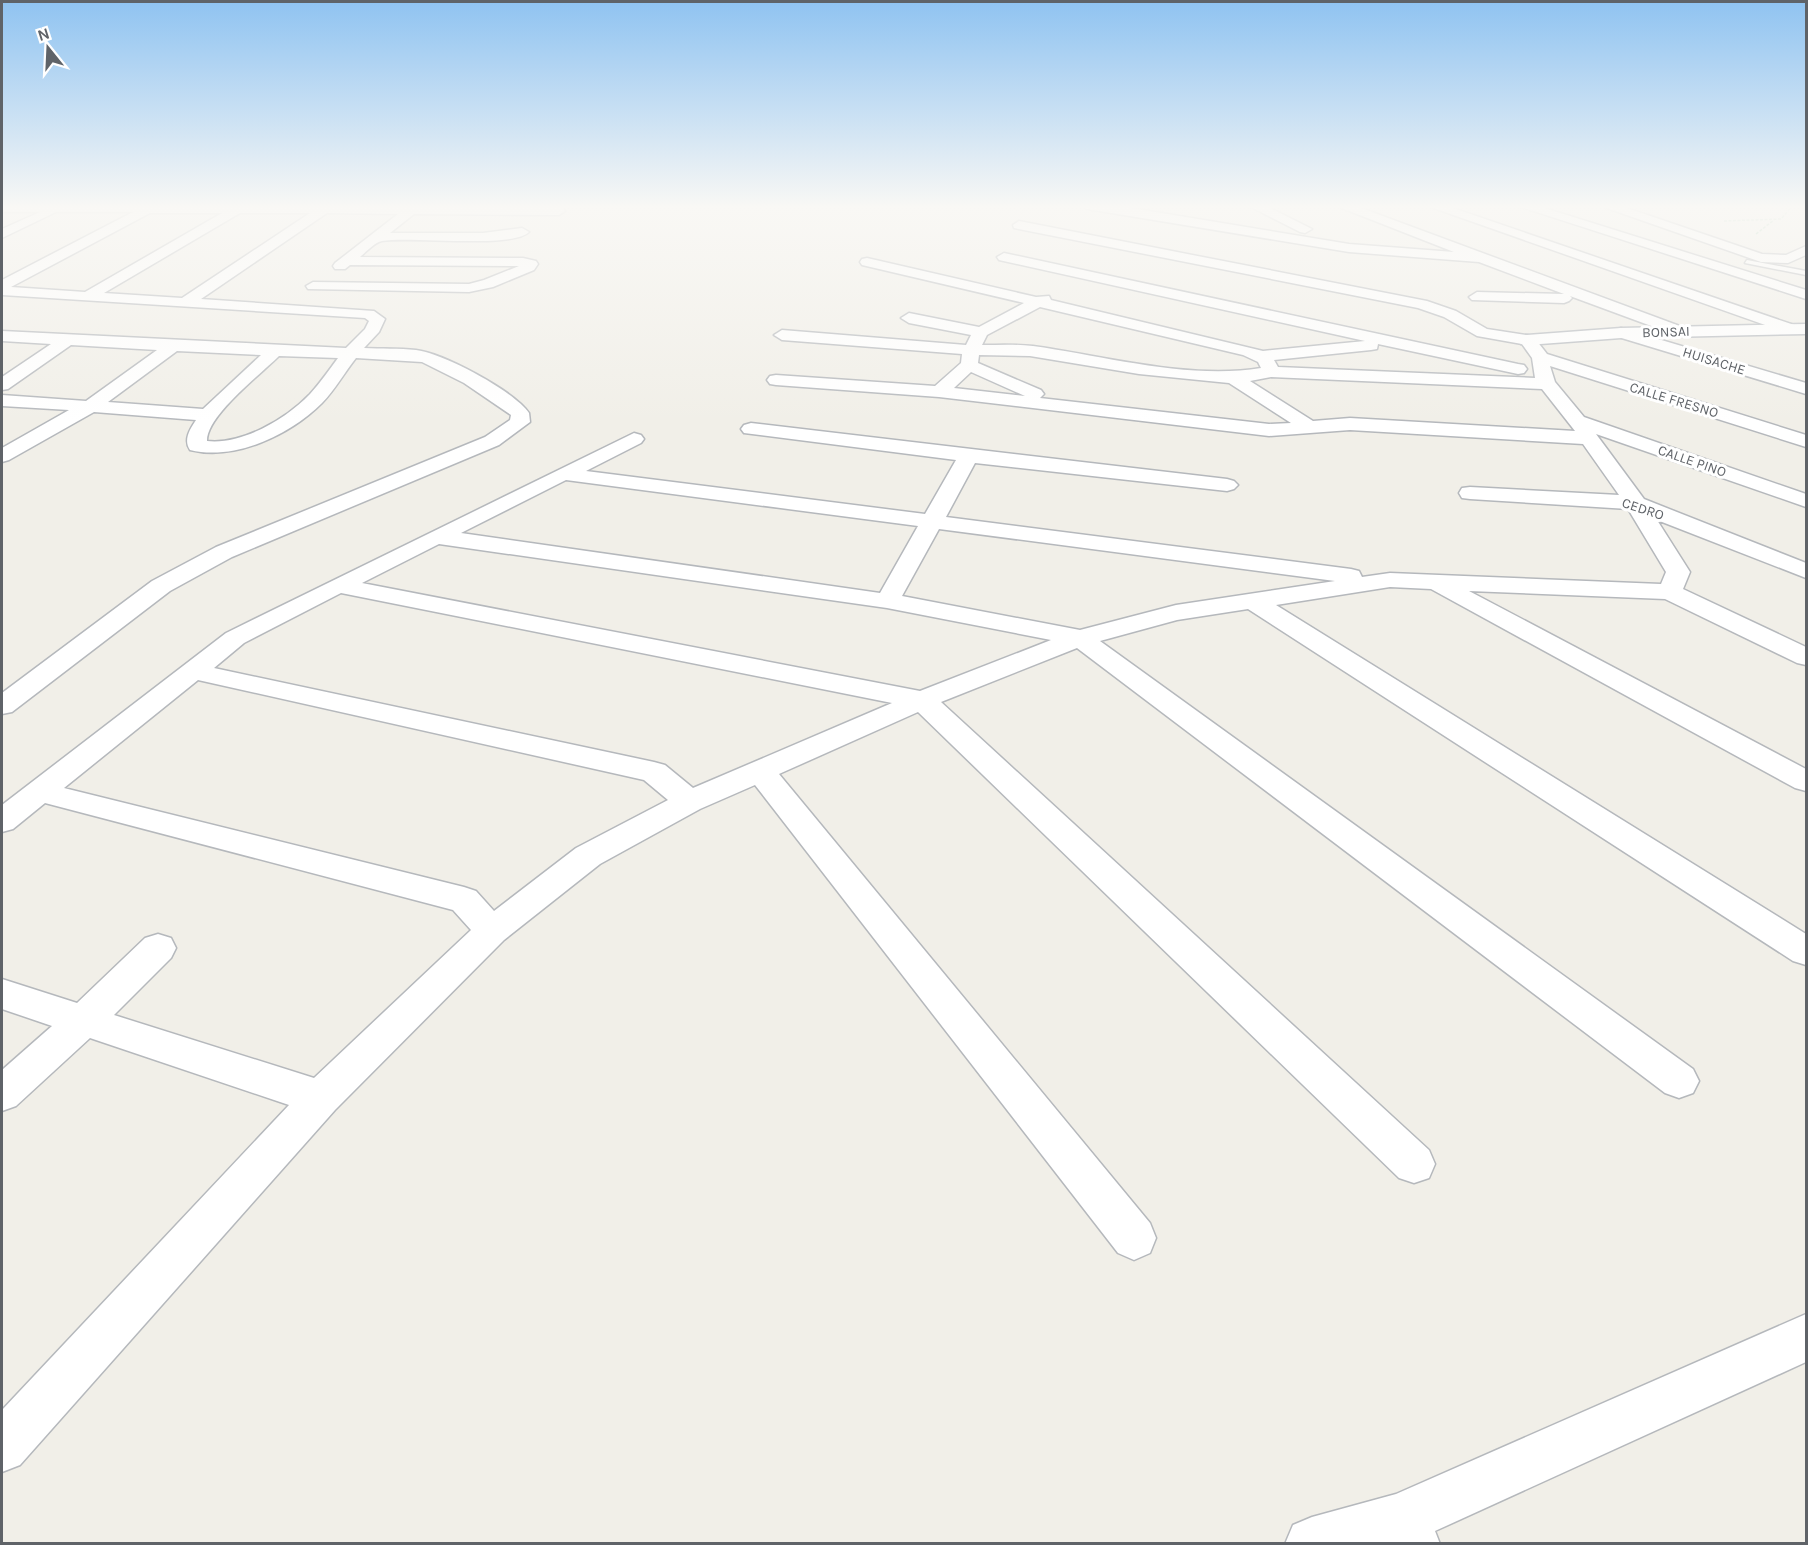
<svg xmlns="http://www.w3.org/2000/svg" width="1808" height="1545" font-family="Karla,sans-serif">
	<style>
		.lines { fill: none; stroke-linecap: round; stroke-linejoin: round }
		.lane-casing { stroke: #b5b8bc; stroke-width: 3 }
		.street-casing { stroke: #b5b8bc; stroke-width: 3 }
		.secondary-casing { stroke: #b6babf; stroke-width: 3 }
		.path { stroke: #9cc7a9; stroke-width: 1.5; stroke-dasharray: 3 1.5; stroke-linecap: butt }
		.lane { fill: #fff; fill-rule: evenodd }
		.street { fill: #fff; fill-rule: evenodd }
		.secondary { fill: #fff; fill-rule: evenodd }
		.labels { text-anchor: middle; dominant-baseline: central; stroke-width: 6; stroke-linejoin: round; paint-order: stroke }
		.far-street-label { font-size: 14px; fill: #5f6368; stroke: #fff }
	</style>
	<rect width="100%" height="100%" fill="#f1efe8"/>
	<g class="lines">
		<g class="lane-casing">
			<path id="lane" d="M1747,260L1806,271V275L1745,263Z"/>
		</g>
		<g class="street-casing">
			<path id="street" d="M2,205L563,208L565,211L559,215L414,214L390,233H483L522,228L529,232C512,249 410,236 382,241C375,242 366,252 360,257L523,258L536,261L538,264L534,270L493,287L469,292L308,289L306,286L313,282L469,284L484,280L519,266L350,265L345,269H335L333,266L335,263L398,214L327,213L201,299L374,311L385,319L379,332L364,348C381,349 399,348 416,350C443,353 514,391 529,413L530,422L499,445L232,557L170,591L12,712L2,714V693L152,581L216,547L485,437L510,420L511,415L464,383L422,362L356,358C344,373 335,390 322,403C290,435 235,461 190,450C183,440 190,429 196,420L94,412L9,460L2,462V448L69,410L2,406V395L86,401L157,350L71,345L8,389L2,390V377L51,344L2,341V331L346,348L365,329L369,321L365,318L2,295V280L133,212H56L2,238V229L40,212H2ZM150,213H222L85,292L11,287ZM240,213H310L182,298L104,293ZM177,351L261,355L203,409L108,402ZM279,356L338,358C329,370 320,383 310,394C286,419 242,445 207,441C206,416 261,374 279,356Z
				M1081,205H1113L1349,244L1454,252L1334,205H1353L1685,328L1687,331L1685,334H1673L1570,296L1572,298L1569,301L1564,303L1472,300L1469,297L1477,292L1564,294L1479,262L1349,252L1087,209Z
				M1247,205H1264L1312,229L1305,233L1300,232Z
				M1425,205H1444L1800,327L1802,330L1800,333H1788Z
				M1515,205H1535L1806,290V299Z
				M1598,205H1618L1762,254L1786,255L1806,246V255L1788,263L1761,262Z
				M1019,221L1427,301L1456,311L1487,329L1533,336L1547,354L1806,435V447L1550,366L1555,382L1584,417L1806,494V507L1596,434L1644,499L1806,563V578L1657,520L1690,572L1683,589L1806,647V665L1797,663L1665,599L1469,591L1806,769V791L1795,788L1431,589L1390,587L1276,605L1806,934V965L1793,961L1248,609L1177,620L1100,641L1693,1069L1699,1081L1693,1093L1679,1098L1665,1093L1077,648L941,702L1429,1150L1435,1164L1429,1178L1414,1183L1399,1178L918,712L779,774L1150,1223L1156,1238L1150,1253L1134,1260L1118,1253L755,785L700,809L600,864L504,940L335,1110L20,1465L2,1472V1410L289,1105L90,1038L16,1106L2,1111V1070L52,1026L2,1009V979L77,1003L145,938L158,934L171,938L176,948L171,958L114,1015L314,1078L471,930L453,910L45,803L13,829L2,832V805L226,633L634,433L641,435L644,439L641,443L586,471L925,514L956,460L744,433L741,429L744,425L751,423L1227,479L1234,481L1238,485L1234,489L1227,491L975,463L946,517L1351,569L1359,571L1362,577L1390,573L1661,584L1666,572L1628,509L1470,499L1462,498L1459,493L1462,488L1470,487L1619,495L1583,444L1350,430L1269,436L939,397L776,385L770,384L767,380L770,376L776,375L935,386L961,363L962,354L782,340L774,335L782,330L966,345L971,335L909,323L901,318L909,313L979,327L1024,303L862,265L860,262L862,259L867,258L1036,297L1049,296L1051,300L1263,351L1365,341L999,260L997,257L1004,253L1518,364L1524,365L1527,369L1524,373L1518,374L1378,344L1377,349L1371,350L1274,360L1278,367L1535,378L1532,358L1522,344L1477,336L1444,317L1418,308L1014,228L1013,225ZM1040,307L1243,355L1258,362L1261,368C1189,380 1105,356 1033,346C1016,344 999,345 982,345L987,335ZM979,355L1030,356L1139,374L1229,383L1291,423L1269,424L1040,398L1044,394L1041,390L978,363ZM971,372L1025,396L954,388ZM1271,377L1542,389L1575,431L1350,418L1313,421L1250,381ZM566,480L918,526L880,593L461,533ZM939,529L1335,581L1176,605L1080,630L902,596ZM439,544L887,608L1051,640L920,691L362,583ZM341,593L892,703L693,788L665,765L654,762L214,668L244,643ZM198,680L644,780L668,800L576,848L494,911L476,891L464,887L64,788Z
				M1621,328L1806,383V394L1615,336L1613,333L1615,330Z
				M1806,1314V1362L1435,1531L1440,1544H1285L1293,1525L1312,1517L1396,1494Z"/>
		</g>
		<g class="secondary-casing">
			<path id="secondary" d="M1806,324V334L1621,338L1527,345L1521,344L1518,340L1521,336L1527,335L1621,328Z"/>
		</g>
		<path class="path" d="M1724,221L1781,219L1793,205
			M1756,234L1774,220"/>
		<use href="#lane" class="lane"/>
		<use href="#street" class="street"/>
		<use href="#secondary" class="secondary"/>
	</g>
	<linearGradient id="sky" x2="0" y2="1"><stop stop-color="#8fc3f1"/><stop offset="0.49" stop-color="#f9f8f5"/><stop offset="1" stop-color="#f9f8f5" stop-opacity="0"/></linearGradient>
	<rect width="1808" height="422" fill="url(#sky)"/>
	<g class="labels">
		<g class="far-street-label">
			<text transform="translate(1666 332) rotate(-2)">BONSAI</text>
			<text transform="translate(1714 361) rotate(17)">HUISACHE</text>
			<text transform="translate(1674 400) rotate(17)">CALLE FRESNO</text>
			<text transform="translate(1692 461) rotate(19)">CALLE PINO</text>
			<text transform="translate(1643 509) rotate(18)">CEDRO</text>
		</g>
	</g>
	<rect width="1808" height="1545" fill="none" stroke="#5f6368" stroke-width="6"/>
	<g transform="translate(48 48) rotate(342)" stroke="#ffffff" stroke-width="4.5" paint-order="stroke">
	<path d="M0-4.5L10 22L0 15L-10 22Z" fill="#5f6368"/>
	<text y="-9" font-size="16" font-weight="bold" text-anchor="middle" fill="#5f6368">N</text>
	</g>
</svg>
